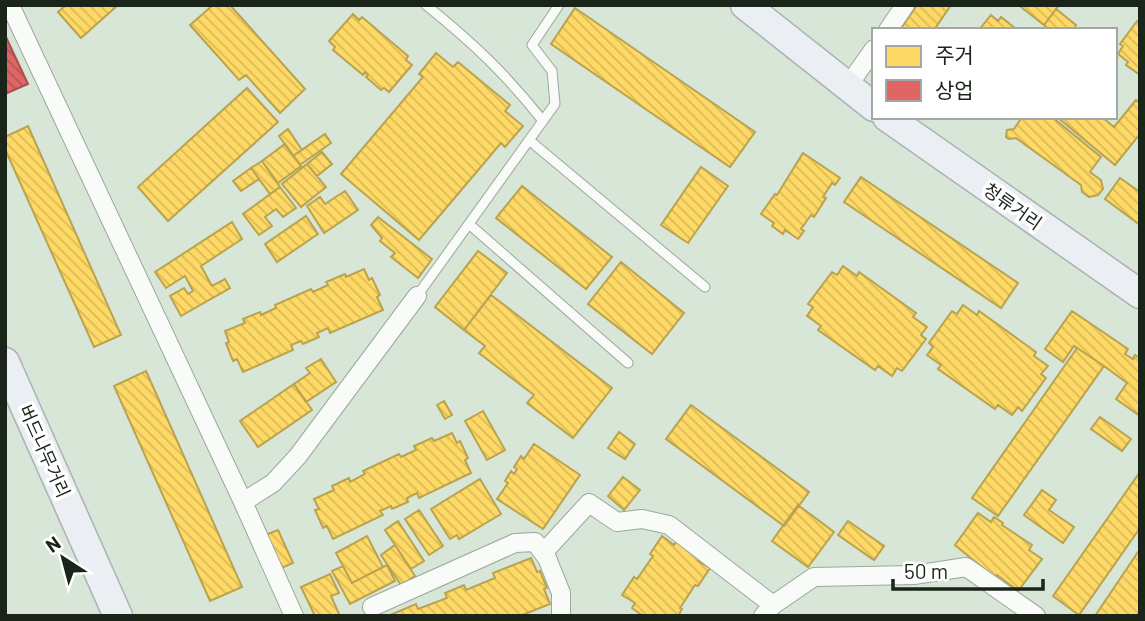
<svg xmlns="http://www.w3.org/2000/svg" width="1145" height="621" font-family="Barlow,'Noto Sans KR',sans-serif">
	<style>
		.homes { fill: url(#homes-back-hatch); stroke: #baa34f; stroke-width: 2 }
		.shops { fill: url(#shops-back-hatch); stroke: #a5524f; stroke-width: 2 }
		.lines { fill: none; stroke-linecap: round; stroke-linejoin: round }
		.lane-casing { stroke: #9ca79b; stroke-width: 11 }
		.street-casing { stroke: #9ca79b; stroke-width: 20 }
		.primary-casing { stroke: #a9b2b5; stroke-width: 31 }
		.lane { stroke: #f9fbf9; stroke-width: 9 }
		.street { stroke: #f9fbf9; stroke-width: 18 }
		.primary { stroke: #ebeef2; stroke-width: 28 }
		.labels { text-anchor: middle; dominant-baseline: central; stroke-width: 7; stroke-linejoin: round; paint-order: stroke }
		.street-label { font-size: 18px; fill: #1a2419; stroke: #fff }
	</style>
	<defs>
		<pattern id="homes-back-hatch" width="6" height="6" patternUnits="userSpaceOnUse" patternTransform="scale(1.75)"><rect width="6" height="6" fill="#ffd966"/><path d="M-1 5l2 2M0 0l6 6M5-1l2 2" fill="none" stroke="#daba58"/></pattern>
		<pattern id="shops-back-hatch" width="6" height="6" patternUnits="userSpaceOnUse" patternTransform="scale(1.75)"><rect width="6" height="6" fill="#e06666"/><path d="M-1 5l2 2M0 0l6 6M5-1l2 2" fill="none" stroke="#b55453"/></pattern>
	</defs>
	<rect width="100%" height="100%" fill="#d7e6d6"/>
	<path class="homes" d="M66,5H118L81,38L58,12Z
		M213,5H230L305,89L280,113L246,75L239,80L190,25Z
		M917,5H951L934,30H900Z
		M1023,5H1059L1044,25L1021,7Z
		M575,8L755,132L730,167L551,44Z
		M1056,9L1076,25L1073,30H1050L1044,25Z
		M353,14L359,20L362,17L408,56L406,60L412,65L389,92L384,88L381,90L366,77L368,75L365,72L363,75L333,50L335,47L329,41Z
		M991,15L998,21L1001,17L1016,29L979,30Z
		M1137,21L1140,23V75L1126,65L1128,62L1118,54L1123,46L1120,44Z
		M436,53L453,67L458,62L510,105L505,111L523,126L505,147L501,143L419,240L341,174L423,77L419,74Z
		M247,88L278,122L168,221L138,187Z
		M1136,100L1140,103V134L1115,165L1057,117H1102L1114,127Z
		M1022,117H1052L1101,157L1090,172L1101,180L1103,189L1098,195L1089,197L1082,192L1081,185L1016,138L1009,139L1006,137L1007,130L1014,129Z
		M28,126L121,335L94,347L5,149V137Z
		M288,129L302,150L293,156L279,136Z
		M325,134L331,143L300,165L293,156Z
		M285,144L301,166L278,183L262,161Z
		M322,152L332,164L317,176L307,164Z
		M803,153L840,178L835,185L832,183L823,197L826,198L814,217L811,215L801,229L804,231L798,239L785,230L783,234L772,226L774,223L761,214L775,194L777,195Z
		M262,161L280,187L270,194L251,168Z
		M307,164L326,187L301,207L282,184Z
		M701,167L728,186L688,243L661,225Z
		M251,168L259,179L241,191L233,181Z
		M861,177L1018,283L1001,308L844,202Z
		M1120,178L1140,192V225L1105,199Z
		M522,186L612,257L586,289L496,218Z
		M280,187L296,208L283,217L276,209L265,217L272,226L259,235L243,214Z
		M345,191L358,210L324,233L307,206L320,197L325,204Z
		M306,216L318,234L277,262L265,244Z
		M378,217L432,259L418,278L391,257L395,253L380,241L382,238L371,225Z
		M232,222L242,239L201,266L212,286L225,279L230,288L181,316L170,296L184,288L188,294L193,291L185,276L166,288L155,272Z
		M478,251L507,273L464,330L435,307Z
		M621,262L684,313L652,354L588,304Z
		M843,266L857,276L859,272L916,313L913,317L927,327L921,335L926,339L902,371L897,368L892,376L878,366L875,370L818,330L821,326L807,316L813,307L808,304L832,272L837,275Z
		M364,269L369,280L372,278L380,295L377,297L383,310L330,333L328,328L317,333L319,337L303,344L301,341L291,345L293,350L243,372L237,359L233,361L226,343L229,342L225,331L245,323L243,319L260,312L261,315L276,308L275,305L311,289L313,292L328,285L326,282L345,274L346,277Z
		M491,295L612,388L573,438L527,403L534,395L479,353L485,346L464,330Z
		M963,305L977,315L979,311L1036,352L1034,356L1048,366L1041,374L1046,378L1022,411L1018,407L1012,415L998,405L995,409L938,369L941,365L927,355L933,347L929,343L952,311L957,314Z
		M1072,311L1128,349L1125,354L1133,359L1135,355L1140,358V416L1116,399L1127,383L1104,366L1074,346L1063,362L1045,349Z
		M1077,348L1104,366L998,516L972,498Z
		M321,359L336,382L306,402L294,384L310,373L306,368Z
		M146,371L242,587L210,601L114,386Z
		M294,384L312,410L258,447L240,421Z
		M444,401L452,415L445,419L437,405Z
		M691,405L809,492L784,526L666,439Z
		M483,411L505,450L487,460L465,421Z
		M1100,417L1131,439L1122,451L1091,429Z
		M619,432L635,444L625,459L608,448Z
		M452,433L457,443L460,441L468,458L465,460L471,473L419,498L417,493L407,498L408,502L392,509L391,506L380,511L383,515L333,539L327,526L323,528L315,510L319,509L314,499L334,490L332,486L349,478L350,482L365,474L363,471L399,454L401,457L416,450L414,446L432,438L434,441Z
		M534,444L580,475L543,529L497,499L508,483L505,481L511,471L514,474L517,469L514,467L521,456L524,459Z
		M1140,472V528L1079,615L1053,596Z
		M623,477L640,490L624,510L608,496Z
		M480,479L501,514L459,539L457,535L450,539L431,509Z
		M1042,490L1056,500L1049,510L1074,527L1063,543L1024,515Z
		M798,505L834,532L808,567L772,541Z
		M419,510L443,546L429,555L405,519Z
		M978,513L991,522L994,517L1003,523L1002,525L1032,545L1029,550L1042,559L1018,591L997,575L995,578L955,545Z
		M398,521L424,561L411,569L385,530Z
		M848,521L884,546L874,560L838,535Z
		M278,530L293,563L279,569L265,535Z
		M367,536L383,567L352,583L336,553Z
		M662,536L674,545L677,540L701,556L698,561L710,568L698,586L695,585L680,608L682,609L678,616H643L632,608L635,603L622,595L634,577L637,579L653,556L650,554Z
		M395,545L415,576L401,585L381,555Z
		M1140,549L1139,616H1095Z
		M531,558L537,572L540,571L547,588L544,589L550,604L520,616H388L416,604L418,609L447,598L445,593L464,585L466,590L495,578L493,573Z
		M387,565L395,581L350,604L332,571L343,566L352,583Z
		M330,574L339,593L331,596L340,616H315L301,587Z"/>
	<path class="shops" d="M5,35L28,84L5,94Z"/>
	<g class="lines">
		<g class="lane-casing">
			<path id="lane" d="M426,5C473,43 505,73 543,121
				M529,140L705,287
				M469,224L628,363
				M417,296L555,104L552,71L532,45L559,5"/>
		</g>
		<g class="street-casing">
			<path id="street" d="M10,5L243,502L294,616
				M888,30L905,5
				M847,87L874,49
				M243,502L273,483L298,456L417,296
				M543,553L589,503L617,522L642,519L669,525L773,605
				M372,607L515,543L535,542L547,558L561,593V616
				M763,616L773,605L814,577L914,575L966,567L1036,616"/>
		</g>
		<g class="primary-casing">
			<path id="primary" d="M745,5L874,107
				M887,117L1140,294
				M5,362L118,616"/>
		</g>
		<use href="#lane" class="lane"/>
		<use href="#street" class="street"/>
		<use href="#primary" class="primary"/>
	</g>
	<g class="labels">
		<g class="street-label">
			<text transform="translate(1013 206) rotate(35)">청류거리</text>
			<text transform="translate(45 451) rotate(66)">버드나무거리</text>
		</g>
	</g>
	<rect width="1145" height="621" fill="none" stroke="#1a2419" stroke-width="14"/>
	<rect x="872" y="28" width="245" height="91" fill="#ffffff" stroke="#a3a7a3" stroke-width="2"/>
	<rect x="886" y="46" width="35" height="21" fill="#ffd966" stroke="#a3a7a3" stroke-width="2"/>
	<text x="935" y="63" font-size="21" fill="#1a2419">주거</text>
	<rect x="886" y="80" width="35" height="21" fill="#e06666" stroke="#a3a7a3" stroke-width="2"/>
	<text x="935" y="98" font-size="21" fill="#1a2419">상업</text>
	<g transform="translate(63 558) rotate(324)" stroke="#ffffff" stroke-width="5" paint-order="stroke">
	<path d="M0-5L12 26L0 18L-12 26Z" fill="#1a2419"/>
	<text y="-10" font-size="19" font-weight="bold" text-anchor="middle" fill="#1a2419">N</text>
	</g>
	<path d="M893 579v10h150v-10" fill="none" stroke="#1a2419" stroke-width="3.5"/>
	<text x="904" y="579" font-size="21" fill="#1a2419" stroke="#ffffff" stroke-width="5" paint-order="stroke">50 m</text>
</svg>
